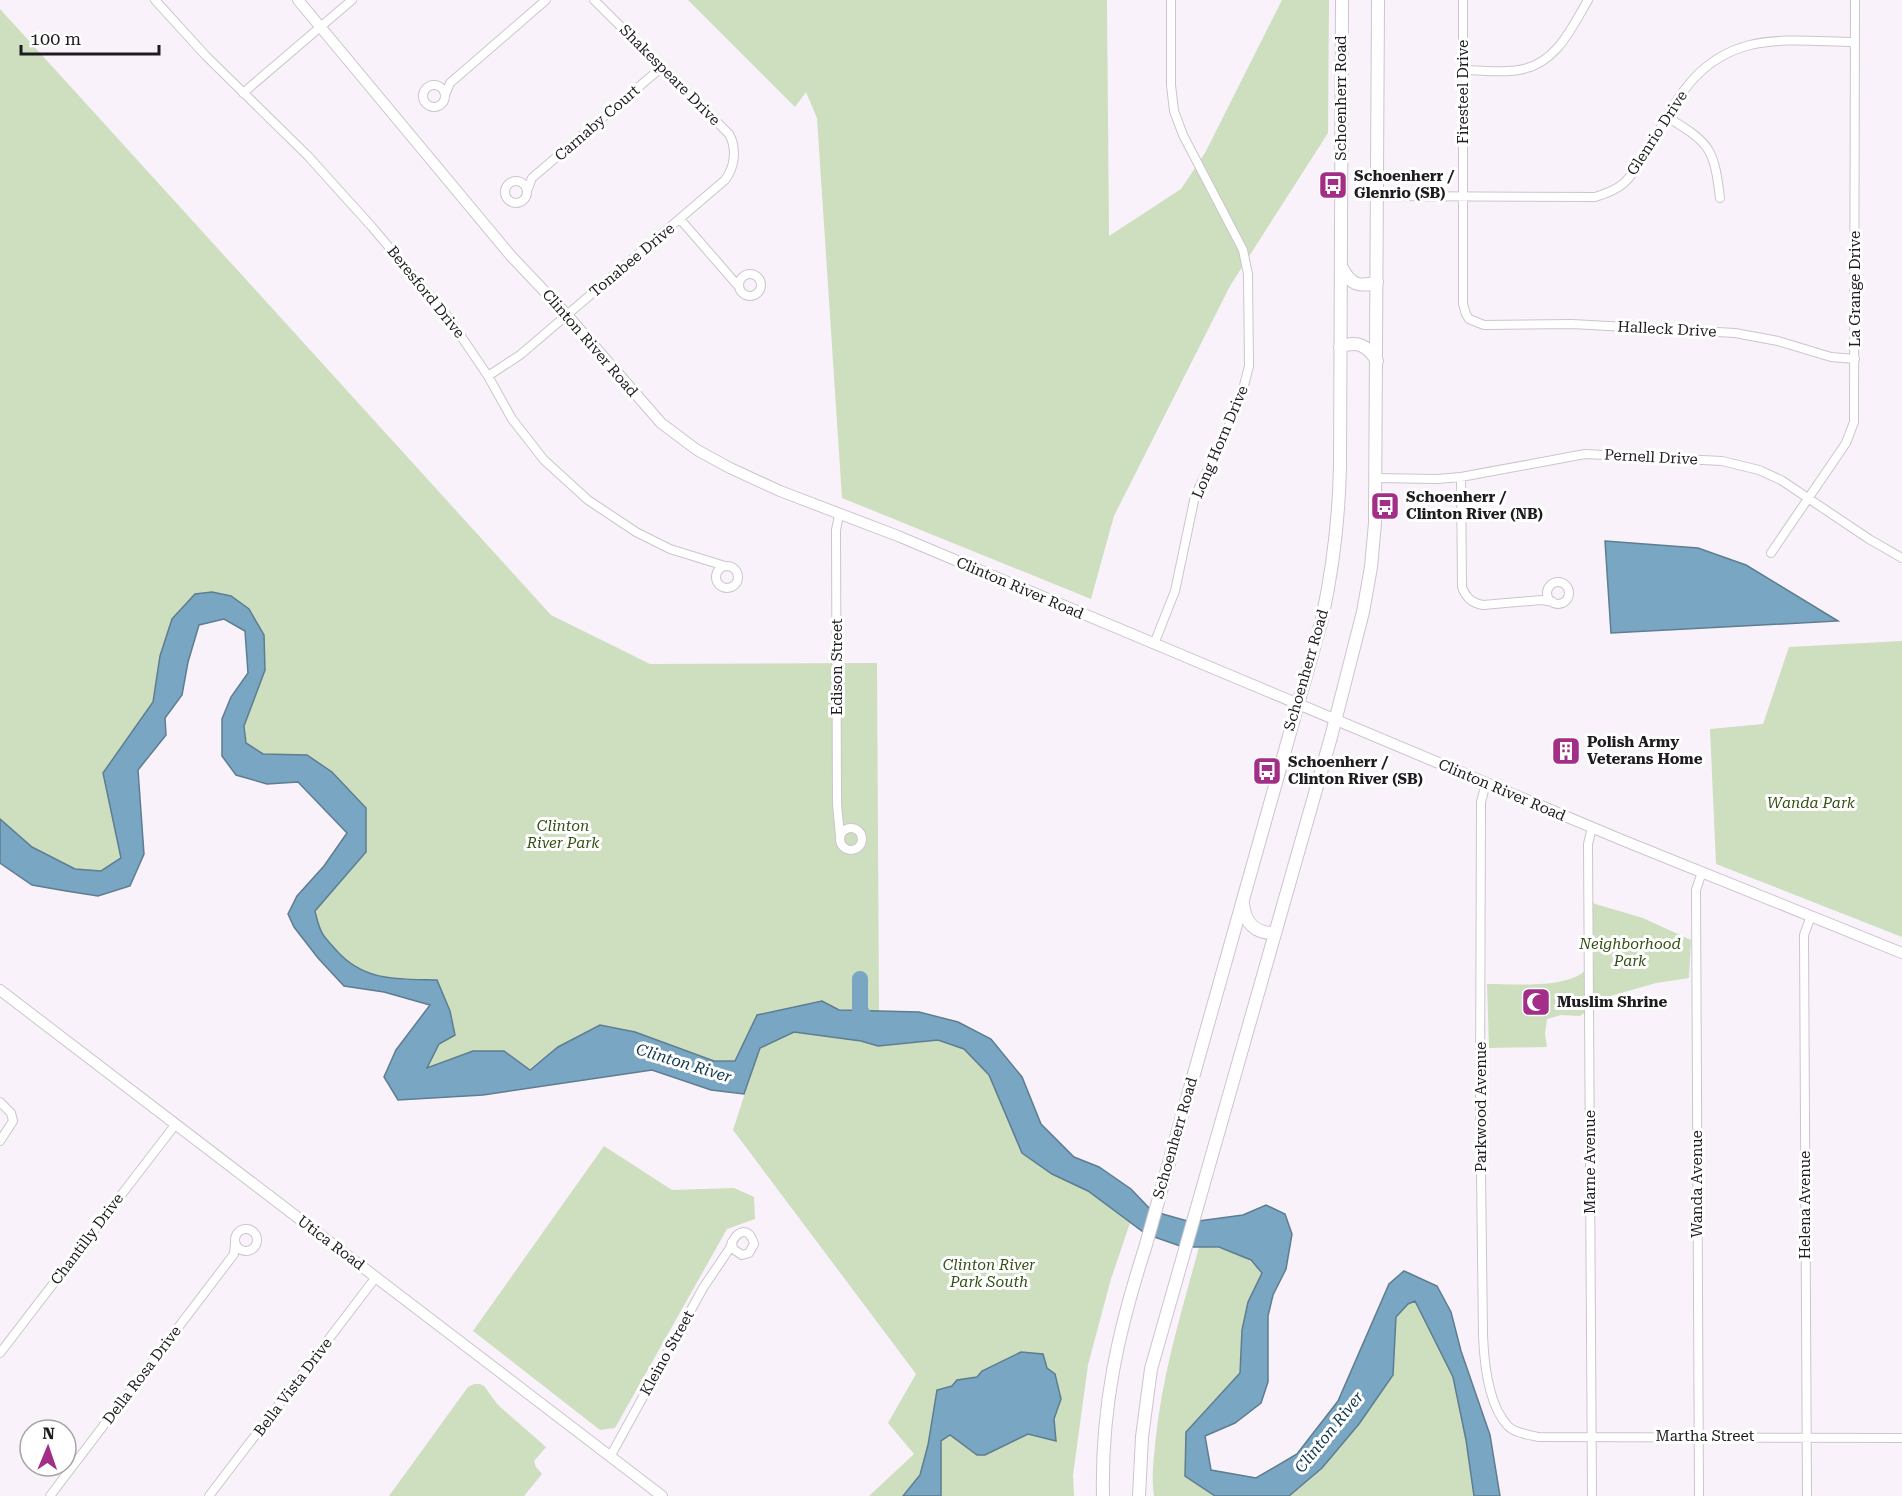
<svg xmlns="http://www.w3.org/2000/svg" width="1902" height="1496" font-family="'Roboto Serif',serif">
	<style>
		.green { fill: #cddfbf }
		.water { fill: #79a6c2; stroke: #5e7d91; stroke-width: 1.5 }
		.lines { fill: none; stroke-linecap: round; stroke-linejoin: round }
		.river { stroke: #79a6c2; stroke-width: 16 }
		.minor-casing { stroke: #ccc5cd; stroke-width: 10 }
		.tertiary-casing { stroke: #ccc5cd; stroke-width: 12 }
		.secondary-casing { stroke: #ccc5cd; stroke-width: 14 }
		.minor { stroke: #fff; stroke-width: 8 }
		.tertiary { stroke: #fff; stroke-width: 10 }
		.secondary { stroke: #fff; stroke-width: 12 }
		.labels { text-anchor: middle; dominant-baseline: central; stroke-width: 6; stroke-linejoin: round; paint-order: stroke }
		.street-label { font-size: 15px; fill: #1e1c1f; stroke: #fff }
		.poi-label { font-size: 15px; font-weight: bold; fill: #1e1c1f; stroke: #fff; text-anchor: start }
		.park-label { font-size: 15px; font-style: italic; fill: #325013; stroke: #fff }
		.water-label { font-size: 16px; font-style: italic; fill: #12384d; stroke: #fff }
	</style>
	<rect width="100%" height="100%" fill="#f9f2fb"/>
	<path class="green" d="M688,0H1107L1109,236L1181,189L1205,153L1282,0H1329L1328,133L1230,286L1114,516L1091,599L842,498L817,118L806,92L795,107Z
		M0,9L551,615L650,664L877,663L879,1012L839,1010L821,1002L756,1015L736,1060H713L635,1032L600,1025L558,1047L529,1069L504,1051H473L427,1068L439,1045L455,1035L437,980C398,979 366,981 337,950C322,934 320,933 316,910L366,853V808L332,772L308,756L262,754L246,743L245,724L265,670L264,636L249,609L231,596L212,592L194,595L172,618L160,655L153,702L103,773L121,858L102,871L74,869L32,847L0,819Z
		M1902,641V937L1716,864L1710,729L1763,724L1789,647Z
		M1592,903L1643,918L1691,940L1689,978L1656,983L1607,997L1580,1016L1561,1015L1547,1019L1545,1034L1547,1047L1489,1048L1487,984C1514,984 1558,988 1581,974C1586,970 1590,965 1594,960Z
		M794,1032L861,1041L878,1046L938,1040L964,1049L989,1075L1022,1153L1052,1174L1088,1191L1130,1223L1111,1279L1088,1365L1073,1475L1074,1496H869L914,1454L888,1423L916,1374L733,1130L760,1047Z
		M604,1146L672,1190L734,1188L754,1197L755,1219L727,1229L615,1428L600,1430L473,1331Z
		M1199,1247C1225,1247 1245,1252 1262,1273L1248,1302L1242,1330L1240,1373L1186,1432V1476L1215,1496H1154C1151,1476 1154,1457 1156,1436C1163,1372 1182,1310 1199,1247Z
		M1416,1301L1453,1377L1466,1440L1474,1496H1289L1322,1468L1359,1424L1393,1376L1396,1317L1408,1304Z
		M474,1384H480L484,1386L498,1405L546,1447L534,1461L536,1467L542,1474L524,1496H389L468,1387Z"/>
	<path class="water" d="M1605,541L1698,548L1746,565L1838,621L1611,633Z
		M212,592L231,596L249,609L264,635L265,670L244,726L246,743L263,754L307,755L332,772L366,808V852L315,911C320,933 322,935 337,951C365,982 399,979 437,980L450,1011L455,1035L439,1044L427,1068L473,1051H504L530,1070L558,1047L600,1025L635,1032L714,1061H735L757,1015L822,1001L839,1010L919,1012L958,1022L991,1039L1022,1077L1041,1124L1074,1157L1099,1167L1131,1189L1152,1211L1191,1222L1243,1215L1266,1205L1285,1214L1292,1234L1286,1269L1273,1295L1268,1316V1382L1261,1403L1235,1423L1205,1436L1211,1470L1256,1478L1297,1454L1338,1401L1389,1284L1404,1271L1437,1286L1451,1312L1461,1351L1490,1435L1500,1496H1474L1466,1440L1453,1377L1415,1301L1408,1304L1396,1317L1393,1375L1359,1424L1322,1468L1289,1496H1215L1185,1476L1186,1432L1240,1373L1242,1330L1248,1302L1262,1273L1251,1260L1219,1247H1183L1146,1234L1088,1191L1052,1174L1022,1153L989,1075L964,1049L938,1040L878,1046L861,1041L794,1032L760,1048L744,1094L711,1090L652,1070L483,1095L398,1100L384,1077L396,1050L430,1005L384,992L344,986L318,958L294,927L288,914L297,896L324,866L347,833L298,782L267,784L236,775L222,756V719L231,697L248,673L245,631L224,619L199,625L188,662L182,695L165,718L166,735L138,770L144,854L130,886L98,896L66,891L32,885L0,863V819L32,847L75,869L101,871L121,858L103,773L153,702L160,656L172,619L195,594Z
		M1021,1352L1043,1354L1047,1368L1055,1374L1061,1399L1054,1419L1056,1441L1028,1434L985,1455H977L950,1435L941,1441V1496H903L920,1475L928,1445L937,1390L952,1386L957,1380L977,1377L982,1371Z"/>
	<g class="lines">
		<path class="river" d="M860,979V1010L872,1029"/>
		<g class="minor-casing">
			<path id="minor" d="M155,0L206,56L308,156L372,227L448,317L488,376L512,419L544,460L588,500L636,532L670,549L725,566
				M1463,0V304L1466,314L1469,319L1484,325L1572,324L1735,333L1778,341L1831,357L1855,359
				M1464,70C1482,70 1502,73 1519,70C1556,64 1571,29 1588,0
				M423 96a11 11 0 1 1 22 0a11 11 0 1 1-22 0Z
				M243,93L352,0
				M445,95L450,83L546,0
				M1667,117C1710,143 1714,148 1720,198
				M505 192a11 11 0 1 1 22 0a11 11 0 1 1-22 0Z
				M527,191L532,178L662,67
				M1377,196L1595,197C1605,194 1616,190 1624,183C1635,173 1642,159 1650,146C1676,101 1695,59 1750,45C1783,37 1822,42 1855,42
				M680,219L739,287
				M739 285a11 11 0 1 1 22 0a11 11 0 1 1-22 0Z
				M488,376L520,355L725,180C735,167 737,148 729,134L594,0
				M1461,477L1462,587C1466,598 1472,603 1483,605L1542,600L1553,602
				M1376,478L1437,479L1461,477L1585,454L1722,461L1759,470L1781,480L1869,539L1902,558
				M839,515L836,530L837,804L840,836
				M1771,553L1846,443L1854,422L1855,0
				M716 577a11 11 0 1 1 22 0a11 11 0 1 1-22 0Z
				M1547 593a11 11 0 1 1 22 0a11 11 0 1 1-22 0Z
				M1154,644L1175,591L1195,496L1239,405L1249,366L1248,274L1243,250L1183,135L1174,111L1171,85V0
				M1486,783L1481,802L1480,1092L1483,1335C1484,1362 1488,1405 1508,1426C1515,1433 1529,1435 1539,1437L1902,1438
				M1592,828L1588,844L1592,1496
				M840 839a11 11 0 1 1 22 0a11 11 0 1 1-22 0Z
				M0,1102L11,1113L13,1121L0,1141
				M235 1240a11 11 0 1 1 22 0a11 11 0 1 1-22 0Z
				M0,1353L175,1125
				M611,1455L703,1288L730,1248C734,1233 748,1223 754,1244L749,1253L742,1255L733,1249L732,1242
				M50,1496L234,1254L235,1243
				M209,1496L376,1277
				M1699,1496L1696,890L1702,872
				M1807,1496L1804,935L1811,916"/>
		</g>
		<g class="tertiary-casing">
			<path id="tertiary" d="M298,0L511,256L567,315L661,423L697,450L730,468L780,491L898,536L1622,840L1902,953
				M0,990L662,1496"/>
		</g>
		<g class="secondary-casing">
			<path id="secondary" d="M1342,268C1350,284 1359,288 1377,282
				M1340,347C1358,340 1368,346 1377,361
				M1243,904C1245,923 1255,934 1275,933
				M1103,1496C1101,1408 1118,1331 1145,1248L1322,619C1333,568 1339,518 1340,466L1342,0
				M1139,1496L1142,1437L1151,1369L1331,737L1363,612L1371,567L1375,523L1378,0"/>
		</g>
		<use href="#minor" class="minor"/>
		<use href="#tertiary" class="tertiary"/>
		<use href="#secondary" class="secondary"/>
	</g>
	<defs>
		<g id="bus-square" transform="scale(1.5)"><rect x="-9" y="-9" width="18" height="18" rx="4" fill="#a32e87" stroke="#fff"/><path d="M-5-6H5V4H4V6H2V4H-2V6H-4V4H-5ZM-3.5-4V0h7V-4ZM-3.5 1.2v1.5H-2V1.2ZM2 1.2v1.5H3.5V1.2Z" fill="#fff"/></g>
		<g id="building-square" transform="scale(1.5)"><rect x="-9" y="-9" width="18" height="18" rx="4" fill="#a32e87" stroke="#fff"/><path d="M-4-6H4V6H1V3H-1V6H-4ZM-2.5-4.3h1.7v1.8h-1.7ZM.8-4.3h1.7v1.8H.8ZM-2.5-1h1.7V.8h-1.7ZM.8-1h1.7V.8H.8Z" fill="#fff"/></g>
		<g id="mosque-square" transform="scale(1.5)"><rect x="-9" y="-9" width="18" height="18" rx="4" fill="#a32e87" stroke="#fff"/><path d="M3.5-4.9A6 6 0 1 0 3.5 4.9A5 5 0 1 1 3.5-4.9Z" fill="#fff"/></g>
	</defs>
	<g fill-rule="evenodd">
		<use href="#bus-square" x="1333" y="185"/>
		<use href="#bus-square" x="1385" y="506"/>
		<use href="#building-square" x="1566" y="751"/>
		<use href="#bus-square" x="1267" y="771"/>
		<use href="#mosque-square" x="1536" y="1002"/>
	</g>
	<g class="labels">
		<g class="street-label">
			<text transform="translate(670 75) rotate(45)">Shakespeare Drive</text>
			<text transform="translate(1463 92) rotate(-90)">Firesteel Drive</text>
			<text transform="translate(1341 98) rotate(-90)">Schoenherr Road</text>
			<text transform="translate(597 123) rotate(-41)">Carnaby Court</text>
			<text transform="translate(1657 133) rotate(-57)">Glenrio Drive</text>
			<text transform="translate(632 260) rotate(-40)">Tonabee Drive</text>
			<text transform="translate(1855 289) rotate(-90)">La Grange Drive</text>
			<text transform="translate(426 292) rotate(51)">Beresford Drive</text>
			<text transform="translate(1667 329) rotate(3)">Halleck Drive</text>
			<text transform="translate(590 343) rotate(49)">Clinton River Road</text>
			<text transform="translate(1220 442) rotate(-67)">Long Horn Drive</text>
			<text transform="translate(1651 457) rotate(3)">Pernell Drive</text>
			<text transform="translate(1020 588) rotate(23)">Clinton River Road</text>
			<text transform="translate(837 667) rotate(-90)">Edison Street</text>
			<text transform="translate(1306 670) rotate(-74)">Schoenherr Road</text>
			<text transform="translate(1502 790) rotate(23)">Clinton River Road</text>
			<text transform="translate(1481 1107) rotate(-90)">Parkwood Avenue</text>
			<text transform="translate(1175 1138) rotate(-74)">Schoenherr Road</text>
			<text transform="translate(1590 1162) rotate(-90)">Marne Avenue</text>
			<text transform="translate(1697 1184) rotate(-90)">Wanda Avenue</text>
			<text transform="translate(1805 1205) rotate(-90)">Helena Avenue</text>
			<text transform="translate(87 1239) rotate(-53)">Chantilly Drive</text>
			<text transform="translate(331 1243) rotate(37)">Utica Road</text>
			<text transform="translate(667 1353) rotate(-61)">Kleino Street</text>
			<text transform="translate(142 1375) rotate(-53)">Della Rosa Drive</text>
			<text transform="translate(293 1387) rotate(-53)">Bella Vista Drive</text>
			<text x="1705" y="1436">Martha Street</text>
		</g>
		<g class="poi-label">
			<text x="1354" y="176">Schoenherr /<tspan x="1354" dy="17">Glenrio (SB)</tspan></text>
			<text x="1406" y="497">Schoenherr /<tspan x="1406" dy="17">Clinton River (NB)</tspan></text>
			<text x="1587" y="742">Polish Army<tspan x="1587" dy="17">Veterans Home</tspan></text>
			<text x="1288" y="762">Schoenherr /<tspan x="1288" dy="17">Clinton River (SB)</tspan></text>
			<text x="1557" y="1002">Muslim Shrine</text>
		</g>
		<g class="park-label">
			<text x="1811" y="803">Wanda Park</text>
			<text x="563" y="826">Clinton<tspan x="563" dy="17">River Park</tspan></text>
			<text x="1630" y="944">Neighborhood<tspan x="1630" dy="17">Park</tspan></text>
			<text x="989" y="1265">Clinton River<tspan x="989" dy="17">Park South</tspan></text>
		</g>
		<g class="water-label">
			<text transform="translate(684 1063) rotate(17)">Clinton River</text>
			<text transform="translate(1329 1432) rotate(-51)">Clinton River</text>
		</g>
	</g>
	<g transform="translate(48 1448) rotate(2)"><circle r="28" fill="#ffffff" stroke="#a5a4a5" stroke-width="1.5"/>
	<path d="M0-4.5L10 22L0 15L-10 22Z" fill="#a32e87"/>
	<text y="-9" font-size="16" font-weight="bold" text-anchor="middle" fill="#1e1c1f">N</text>
	</g>
	<path d="M21 45v9h138v-9" fill="none" stroke="#1e1c1f" stroke-width="3"/>
	<text x="30" y="45" font-size="18" fill="#1e1c1f" stroke="#ffffff" stroke-width="4.5" paint-order="stroke">100 m</text>
</svg>
